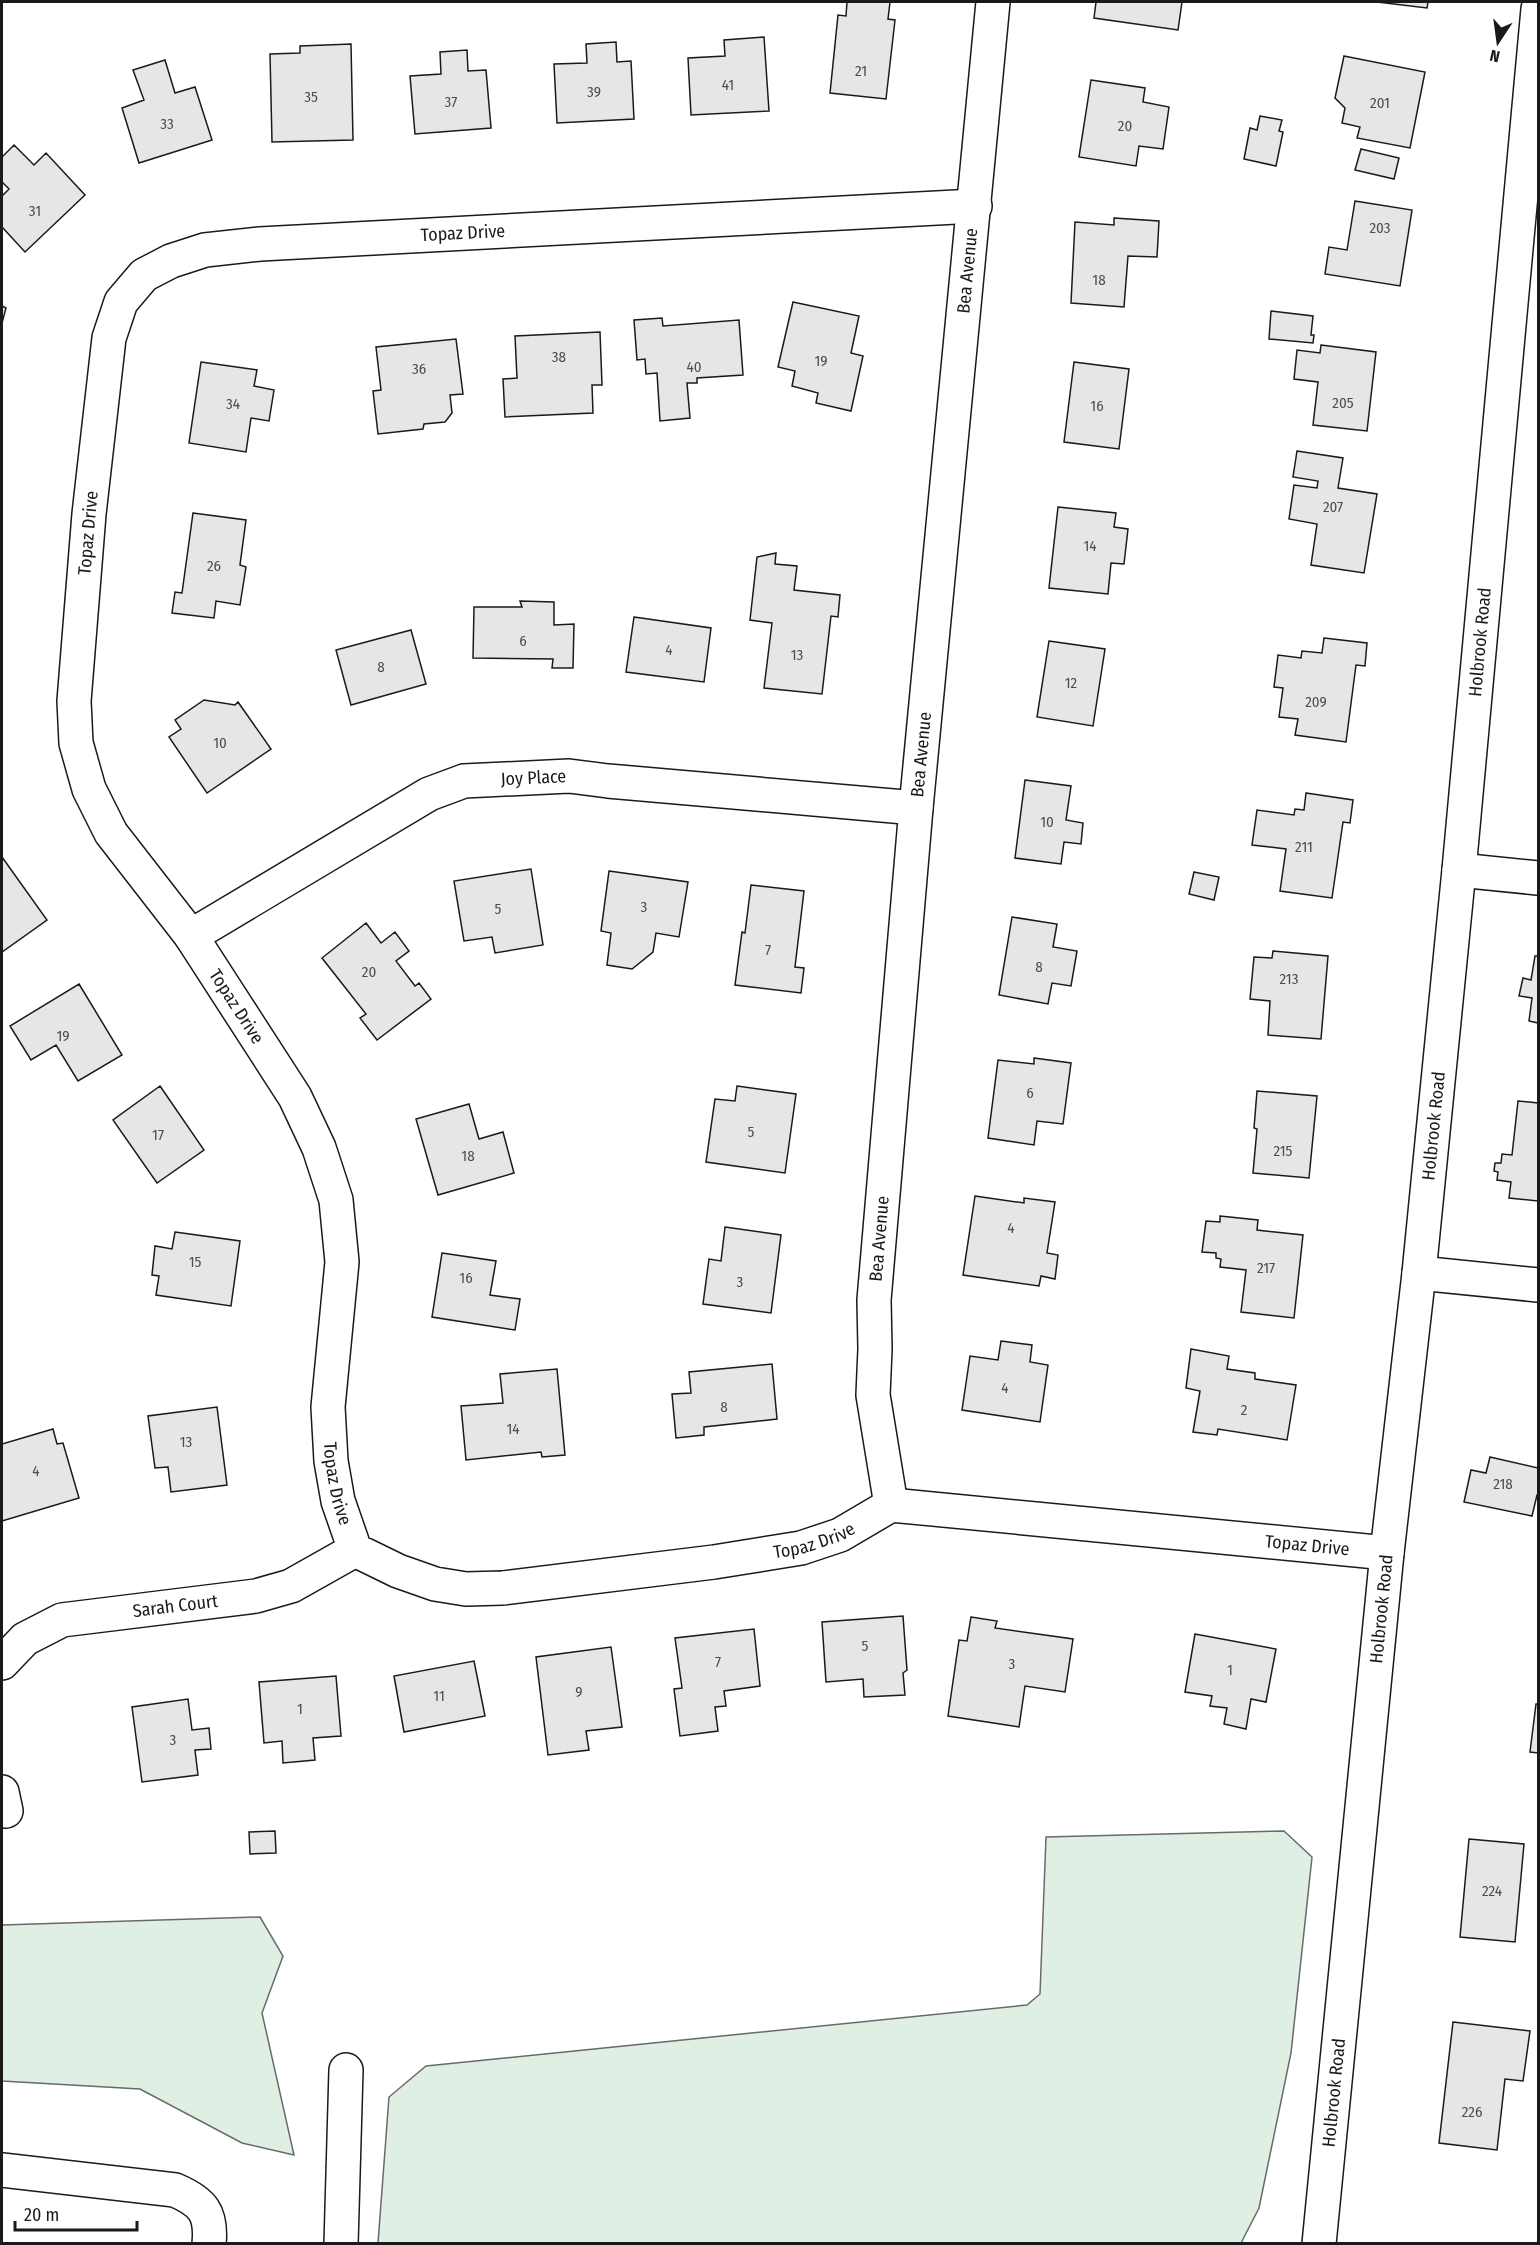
<svg xmlns="http://www.w3.org/2000/svg" width="1540" height="2245" font-family="'Fira Sans Condensed',sans-serif">
	<style>
		.green { fill: #e0efe3; stroke: #6a6a6a; stroke-width: 1.5 }
		.building { fill: #e6e6e6; stroke: #1a1a1a; stroke-width: 1.5 }
		.lines { fill: none; stroke-linecap: round; stroke-linejoin: round }
		.minor-casing { stroke: #1a1a1a; stroke-width: 36 }
		.minor { stroke: #fff; stroke-width: 33 }
		.labels { text-anchor: middle; dominant-baseline: central; stroke-width: 4.5; stroke-linejoin: round; paint-order: stroke }
		.number-label { font-size: 15px; fill: #4d4d4d }
		.street-label { font-size: 18px; fill: #1a1a1a; stroke: #fff }
	</style>
	<rect width="100%" height="100%" fill="#fff"/>
	<path class="green" d="M1284,1831L1312,1857L1291,2053L1259,2208L1241,2243H378L389,2097L426,2066L1027,2005L1040,1994L1046,1837Z
		M260,1917L283,1956L262,2013L294,2155L242,2143L140,2089L2,2081V1925Z"/>
	<path class="building" d="M847,2H890L888,19L895,20L886,99L830,93L838,15L846,16Z
		M1096,2H1182L1178,30L1094,18Z
		M1377,2H1428L1427,8Z
		M764,37L769,111L691,115L688,58L725,56L724,40Z
		M616,42L617,62L631,61L634,119L557,123L554,64L587,63L586,44Z
		M351,44L353,140L272,142L270,54L300,53V46Z
		M467,50L468,71L486,70L491,128L415,134L410,76L441,74L440,52Z
		M1344,56L1425,72L1410,148L1357,138L1360,127L1342,123L1345,108L1335,98Z
		M165,60L175,93L195,87L212,140L139,163L122,108L144,100L133,70Z
		M1091,80L1145,88L1143,102L1169,107L1163,149L1139,146L1136,166L1079,157Z
		M1260,116L1282,120L1279,131L1283,132L1276,166L1244,159L1250,128L1257,130Z
		M14,145L34,165L46,153L85,195L25,252L2,227V196L9,189L2,182V157Z
		M1361,149L1399,158L1394,179L1355,170Z
		M1355,201L1412,210L1400,286L1325,274L1329,247L1347,250Z
		M1114,218L1159,221L1157,257L1128,256L1124,307L1071,303L1075,222L1114,225Z
		M793,302L859,316L851,353L863,356L851,411L816,403L818,393L792,386L795,371L778,367Z
		M2,306L6,308L2,323Z
		M1271,311L1313,316L1311,335H1314L1313,343L1269,339Z
		M662,318L663,326L739,320L743,375L697,378V383H687L690,418L660,421L657,373L646,374L645,359L637,360L634,320Z
		M600,332L602,385H592L593,413L505,417L503,379L517,378L515,336Z
		M456,339L463,394L450,395L452,413L445,422L424,424L423,429L378,434L373,391L381,390L376,347Z
		M1321,345L1376,352L1367,431L1313,425L1318,382L1294,379L1297,350L1320,353Z
		M201,362L257,370L254,386L274,390L269,421L251,418L246,452L189,443Z
		M1074,362L1129,369L1119,449L1064,442Z
		M1297,451L1343,458L1338,488L1377,494L1364,573L1311,565L1317,524L1289,519L1294,485L1317,488L1318,481L1293,477Z
		M1058,507L1116,513L1114,527L1128,529L1124,564L1111,563L1108,594L1049,588Z
		M193,513L246,520L240,565L246,567L240,605L216,601L214,618L172,613L175,592L182,593Z
		M776,553L775,564L797,566L794,590L840,595L838,617L831,616L822,694L764,688L772,623L750,620L757,557Z
		M520,601L554,602V625L574,624L573,668H552L553,659L473,658L474,607H522Z
		M634,617L711,628L704,682L626,672Z
		M411,630L426,684L351,705L336,650Z
		M1324,638L1367,643L1365,666L1356,665L1346,742L1295,735L1298,719L1279,717L1283,688L1274,687L1278,655L1301,658L1302,651L1322,653Z
		M1049,641L1105,649L1093,726L1037,717Z
		M204,700L235,705L238,702L271,749L207,793L169,737L181,729L175,720Z
		M1025,780L1071,786L1066,820L1083,823L1081,844L1064,842L1061,864L1015,858Z
		M1306,793L1353,800L1350,823L1343,822L1332,898L1280,891L1286,849L1252,845L1257,810L1294,815L1295,809L1304,810Z
		M2,857L47,920L2,952Z
		M531,869L543,945L495,953L492,937L464,941L454,881Z
		M609,871L688,882L679,937L656,933L653,952L632,969L607,965L611,933L601,931Z
		M1194,872L1219,877L1214,900L1189,894Z
		M751,885L804,891L795,967L804,968L801,993L735,985L742,932L745,933Z
		M1012,917L1057,924L1053,947L1077,951L1071,986L1052,983L1048,1004L999,995Z
		M366,923L381,943L395,932L409,951L396,961L415,986L419,983L431,999L377,1040L360,1018L366,1014L322,958Z
		M1273,951L1328,956L1321,1039L1268,1035L1270,1001L1250,999L1254,957L1272,958Z
		M1535,956H1538V1023L1529,1021L1532,998L1519,996L1523,978L1531,980Z
		M79,984L122,1055L78,1081L56,1045L31,1060L10,1026Z
		M1034,1058L1071,1063L1063,1124L1037,1121L1034,1145L988,1138L998,1060L1034,1064Z
		M160,1086L204,1150L157,1183L113,1120Z
		M737,1086L796,1094L785,1173L706,1162L715,1099L735,1101Z
		M1257,1091L1317,1096L1309,1178L1253,1173L1257,1129L1254,1128Z
		M1518,1101L1538,1103V1201L1509,1198L1511,1182L1497,1180L1498,1172L1494,1171L1495,1163H1501L1502,1154L1512,1155Z
		M469,1104L479,1139L503,1132L514,1173L438,1195L416,1119Z
		M975,1196L1024,1203V1198L1055,1202L1047,1253L1058,1255L1055,1279L1041,1276L1039,1286L963,1275Z
		M1220,1216L1258,1220L1257,1230L1303,1235L1294,1318L1241,1312L1246,1270L1220,1267L1221,1259L1216,1258V1253L1202,1252L1206,1221L1220,1222Z
		M725,1227L781,1235L771,1313L703,1304L709,1259L721,1261Z
		M175,1232L240,1241L231,1306L156,1295L159,1276L152,1275L155,1246L172,1249Z
		M442,1253L496,1261L490,1295L520,1299L515,1330L432,1317Z
		M1001,1341L1032,1345L1030,1362L1048,1365L1040,1422L962,1410L970,1356L998,1360Z
		M1191,1349L1229,1356L1227,1369L1255,1373V1379L1296,1385L1287,1440L1218,1429L1217,1435L1193,1432L1200,1391L1186,1388Z
		M772,1364L777,1419L704,1427V1435L676,1438L672,1394L691,1393L689,1372Z
		M557,1369L565,1455L542,1457L541,1452L466,1460L461,1406L503,1403L500,1374Z
		M217,1407L227,1485L171,1492L168,1467L155,1468L148,1416Z
		M53,1429L57,1444L63,1443L79,1498L2,1521V1444Z
		M1490,1457L1538,1468V1495H1537L1532,1516L1464,1502L1471,1470L1486,1473Z
		M903,1616L907,1670L903,1673L905,1695L864,1697L863,1679L826,1682L822,1622Z
		M971,1617L997,1621L995,1628L1073,1639L1065,1692L1025,1686L1019,1727L948,1716L959,1640L967,1641Z
		M754,1629L760,1686L724,1691L726,1706L715,1707L718,1731L680,1736L674,1689L682,1688L675,1638Z
		M1195,1634L1276,1649L1266,1702L1251,1699L1246,1729L1224,1724L1227,1708L1210,1706L1212,1696L1185,1692Z
		M611,1647L622,1727L586,1731L589,1750L548,1755L536,1657Z
		M474,1661L485,1716L404,1732L394,1676Z
		M336,1676L341,1736L313,1738L315,1760L283,1763L282,1741L264,1743L259,1682Z
		M188,1699L192,1730L209,1728L211,1749L195,1750L198,1775L142,1782L132,1707Z
		M1536,1704H1538V1753L1530,1752Z
		M275,1831L276,1853L250,1854L249,1832Z
		M1469,1839L1524,1844L1515,1942L1460,1937Z
		M1453,2022L1530,2031L1523,2081L1505,2079L1497,2150L1439,2143Z"/>
	<g class="lines">
		<g class="minor-casing">
			<g id="minor">
				<path id="s1" d="M975,206L260,244L205,250L171,261L144,275L121,302L109,338L89,514L74,701L76,743L89,789L111,833L191,936L295,1097L319,1148L336,1200L342,1262L328,1407L331,1461L338,1501L355,1550L398,1571L435,1584L466,1589L503,1588L714,1562L801,1548L840,1535L891,1505L1387,1553"/>
				<path d="M1459,870L1538,878"/>
				<path id="s2" d="M191,936L429,794L464,781L569,776L608,781L916,808"/>
				<path d="M1419,1273L1538,1285"/>
				<path id="s3" d="M891,1505L873,1395L875,1349L874,1300L916,808L993,2"/>
				<path id="s4" d="M2,1663L25,1639L62,1620L256,1596L291,1586L355,1550"/>
				<path d="M2,1792L6,1811"/>
				<path d="M2,2170L175,2190C203,2202 212,2213 209,2244"/>
				<path d="M341,2244L346,2070"/>
				<path id="s5" d="M1319,2244L1387,1553L1419,1273L1459,870L1538,9"/>
			</g>
		</g>
		<use href="#minor" class="minor"/>
	</g>
	<g class="labels">
		<g class="number-label">
			<text x="861" y="71">21</text>
			<text x="728" y="85">41</text>
			<text x="594" y="92">39</text>
			<text x="311" y="97">35</text>
			<text x="451" y="102">37</text>
			<text x="1380" y="103">201</text>
			<text x="167" y="124">33</text>
			<text x="1125" y="126">20</text>
			<text x="35" y="211">31</text>
			<text x="1380" y="228">203</text>
			<text x="1099" y="280">18</text>
			<text x="559" y="357">38</text>
			<text x="821" y="361">19</text>
			<text x="694" y="367">40</text>
			<text x="419" y="369">36</text>
			<text x="1343" y="403">205</text>
			<text x="233" y="404">34</text>
			<text x="1097" y="406">16</text>
			<text x="1333" y="507">207</text>
			<text x="1090" y="546">14</text>
			<text x="214" y="566">26</text>
			<text x="523" y="641">6</text>
			<text x="669" y="650">4</text>
			<text x="797" y="655">13</text>
			<text x="381" y="667">8</text>
			<text x="1071" y="683">12</text>
			<text x="1316" y="702">209</text>
			<text x="220" y="743">10</text>
			<text x="1047" y="822">10</text>
			<text x="1304" y="847">211</text>
			<text x="644" y="907">3</text>
			<text x="498" y="909">5</text>
			<text x="768" y="950">7</text>
			<text x="1039" y="967">8</text>
			<text x="369" y="972">20</text>
			<text x="1289" y="979">213</text>
			<text x="63" y="1036">19</text>
			<text x="1030" y="1093">6</text>
			<text x="751" y="1132">5</text>
			<text x="158" y="1135">17</text>
			<text x="1283" y="1151">215</text>
			<text x="468" y="1156">18</text>
			<text x="1011" y="1228">4</text>
			<text x="195" y="1262">15</text>
			<text x="1266" y="1268">217</text>
			<text x="466" y="1278">16</text>
			<text x="740" y="1282">3</text>
			<text x="1005" y="1388">4</text>
			<text x="724" y="1407">8</text>
			<text x="1244" y="1410">2</text>
			<text x="513" y="1429">14</text>
			<text x="186" y="1442">13</text>
			<text x="36" y="1471">4</text>
			<text x="1503" y="1484">218</text>
			<text x="865" y="1646">5</text>
			<text x="718" y="1662">7</text>
			<text x="1012" y="1664">3</text>
			<text x="1230" y="1670">1</text>
			<text x="579" y="1692">9</text>
			<text x="439" y="1696">11</text>
			<text x="300" y="1709">1</text>
			<text x="173" y="1740">3</text>
			<text x="1492" y="1891">224</text>
			<text x="1472" y="2112">226</text>
		</g>
		<g class="street-label">
			<text transform="translate(463 233) rotate(-3)">Topaz Drive</text>
			<text stroke="none"><textPath href="#s3" startOffset="1240">Bea Avenue</textPath></text>
			<text transform="translate(88 533) rotate(-85)">Topaz Drive</text>
			<text stroke="none"><textPath href="#s5" startOffset="1610">Holbrook Road</textPath></text>
			<text stroke="none"><textPath href="#s3" startOffset="754">Bea Avenue</textPath></text>
			<text stroke="none"><textPath href="#s2" startOffset="384">Joy Place</textPath></text>
			<text stroke="none"><textPath href="#s1" startOffset="1629">Topaz Drive</textPath></text>
			<text stroke="none"><textPath href="#s5" startOffset="1124">Holbrook Road</textPath></text>
			<text stroke="none"><textPath href="#s3" startOffset="268">Bea Avenue</textPath></text>
			<text stroke="none"><textPath href="#s1" startOffset="2133">Topaz Drive</textPath></text>
			<text stroke="none"><textPath href="#s1" startOffset="2673">Topaz Drive</textPath></text>
			<text stroke="none"><textPath href="#s1" startOffset="3177">Topaz Drive</textPath></text>
			<text stroke="none"><textPath href="#s4" startOffset="189">Sarah Court</textPath></text>
			<text stroke="none"><textPath href="#s5" startOffset="638">Holbrook Road</textPath></text>
			<text stroke="none"><textPath href="#s5" startOffset="152">Holbrook Road</textPath></text>
		</g>
	</g>
	<rect width="1540" height="2245" fill="none" stroke="#1a1a1a" stroke-width="6"/>
	<g transform="translate(1498 42) rotate(193)" stroke="#ffffff" stroke-width="4.5" paint-order="stroke">
	<path d="M0-4.5L10 22L0 15L-10 22Z" fill="#1a1a1a"/>
	<text y="-9" font-size="16" font-weight="bold" text-anchor="middle" fill="#1a1a1a">N</text>
	</g>
	<path d="M15 2221v9h122v-9" fill="none" stroke="#1a1a1a" stroke-width="3"/>
	<text x="24" y="2221" font-size="18" fill="#1a1a1a" stroke="#ffffff" stroke-width="4.5" paint-order="stroke">20 m</text>
</svg>
